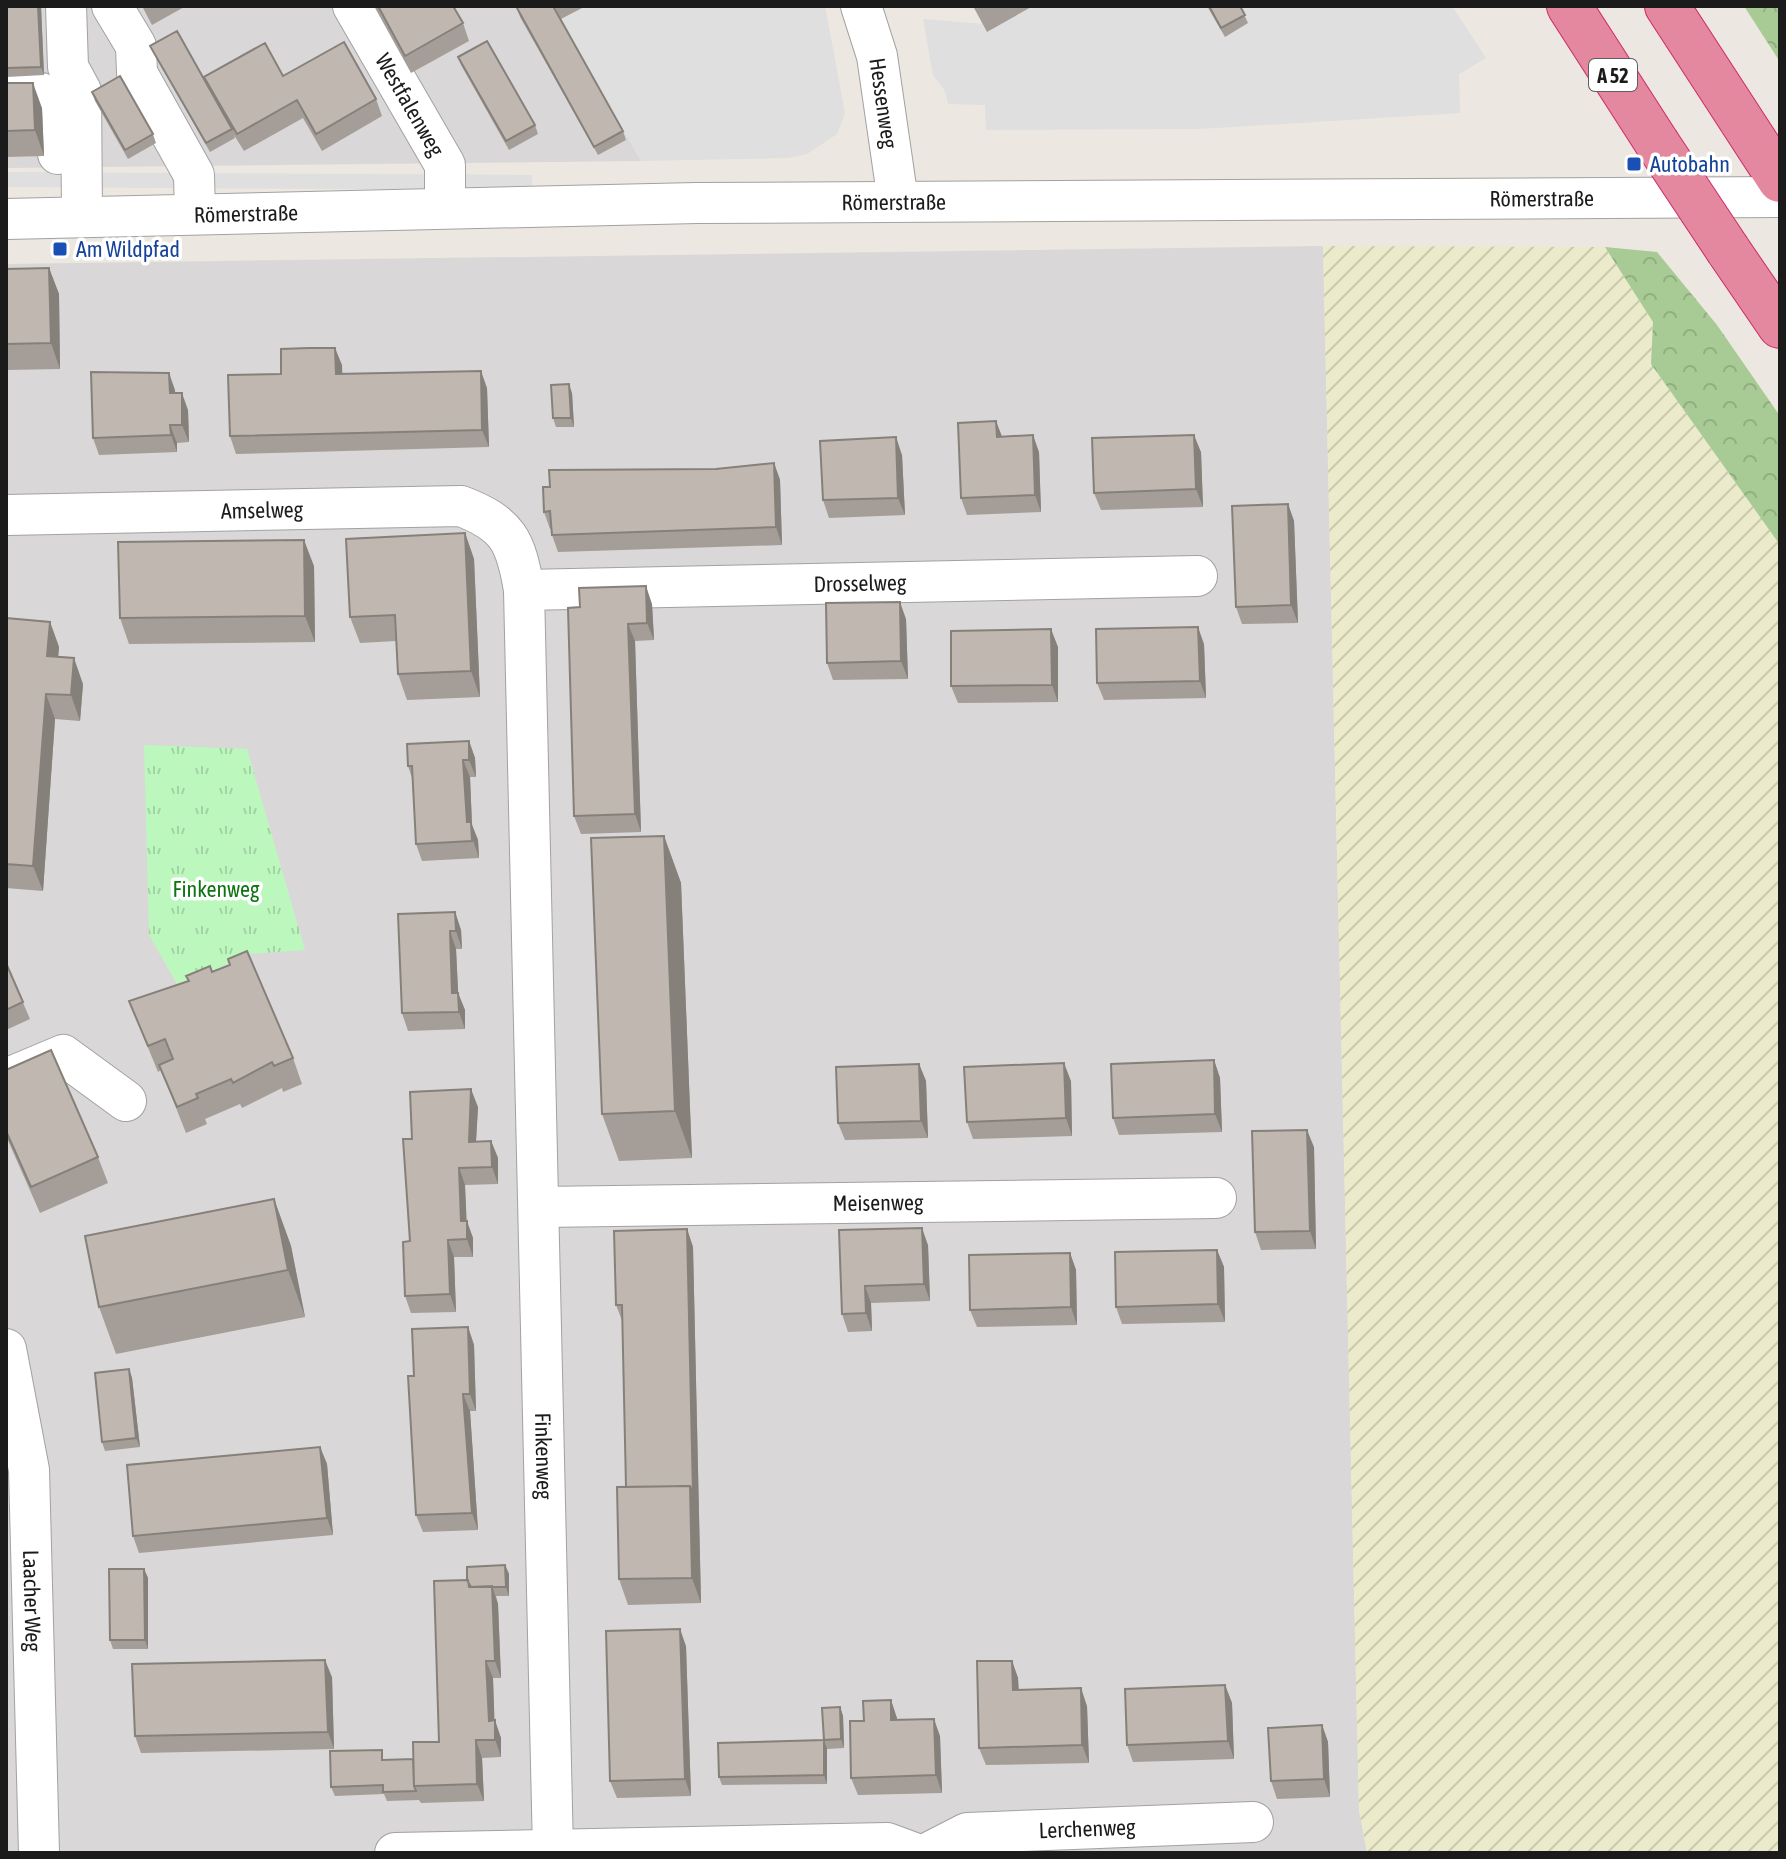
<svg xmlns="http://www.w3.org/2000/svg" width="1786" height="1859" font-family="'Asap Condensed',sans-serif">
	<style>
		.residential { fill: #d9d7d8 }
		.farmland { fill: url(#farmland-furrows) }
		.forest { fill: url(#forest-crowns) }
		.park { fill: url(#park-tufts) }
		.parking { fill: #dfdfdf }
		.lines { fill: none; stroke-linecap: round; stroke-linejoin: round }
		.minor-casing { stroke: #a2a2a2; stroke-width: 42 }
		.highway-casing { stroke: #d0286a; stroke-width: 46 }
		.minor { stroke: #fff; stroke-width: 40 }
		.highway { stroke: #e3889e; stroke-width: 44 }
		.highway-bridge-casing { stroke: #d0286a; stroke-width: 46; stroke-linecap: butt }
		.highway-bridge { stroke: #e3889e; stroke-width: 44 }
		.wall { fill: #a59d97 }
		.shaded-wall { fill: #86807b }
		.building { fill: #c0b7b0; stroke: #86807b; stroke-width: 2 }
		.transit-dot { fill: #1a4fb4; stroke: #fff; stroke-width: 3 }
		.labels { text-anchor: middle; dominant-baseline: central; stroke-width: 7; stroke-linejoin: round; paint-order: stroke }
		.shield { fill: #fff; stroke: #5f5f5f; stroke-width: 2 }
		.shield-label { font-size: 20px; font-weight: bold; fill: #1b1b1b }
		.street-label { font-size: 22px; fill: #1b1b1b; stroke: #fff }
		.transit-label { font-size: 22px; fill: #164399; stroke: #fff; text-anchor: start }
		.park-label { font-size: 22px; fill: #0e7411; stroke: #fff }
	</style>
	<defs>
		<pattern id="farmland-furrows" width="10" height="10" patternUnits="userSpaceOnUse" patternTransform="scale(2)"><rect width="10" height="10" fill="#ebebcb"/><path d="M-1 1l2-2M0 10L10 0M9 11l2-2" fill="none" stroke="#c9c9ae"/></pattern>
		<pattern id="forest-crowns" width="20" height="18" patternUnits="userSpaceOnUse" patternTransform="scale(2)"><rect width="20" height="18" fill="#a8cb95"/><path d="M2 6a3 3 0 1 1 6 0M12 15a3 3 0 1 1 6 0" fill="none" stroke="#90ae80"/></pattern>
		<pattern id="park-tufts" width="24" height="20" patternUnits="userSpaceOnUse" patternTransform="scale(2)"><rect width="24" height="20" fill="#bcf7be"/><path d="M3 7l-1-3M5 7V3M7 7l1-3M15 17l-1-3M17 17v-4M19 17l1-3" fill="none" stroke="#a1d3a3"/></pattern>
	</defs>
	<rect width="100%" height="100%" fill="#ece7e0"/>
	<path class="residential" d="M6,6H554L641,161L6,168Z
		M1323,246L1359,1810L1367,1853H6V264Z"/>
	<path class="farmland" d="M1323,246L1605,247L1653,322L1651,364L1780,545V1853H1367L1359,1810Z"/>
	<path class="forest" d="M1744,6H1780V62Z
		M1605,247L1657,252L1717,325L1780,416V545L1651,364L1653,322Z"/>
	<path class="park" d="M144,745L247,749L305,950L250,954L178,986L149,935Z"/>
	<path class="parking" d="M586,6H825L845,113L837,134L807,154L788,158L641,161L561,19Z
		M1033,6H1452L1486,58L1459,74L1460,113L1199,129L986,130L985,105L948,104L945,91L933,75L923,19L983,24L987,31Z
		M6,172L532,175V190L6,187Z"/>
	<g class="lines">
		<g class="minor-casing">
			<g id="minor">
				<path d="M66,6L68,67L81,91L82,217"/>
				<path d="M112,6L136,46L137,73L194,175L195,214"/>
				<path id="s1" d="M353,6L445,165V208"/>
				<path id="s2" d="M861,6L877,56L898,201"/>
				<path d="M6,92L41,93L57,104L58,154"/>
				<path id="s3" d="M6,219L697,203L1780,197"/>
				<path id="s4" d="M6,515L461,506C508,524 516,541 524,590L553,1851"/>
				<path id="s5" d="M524,590L1197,576"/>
				<path d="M6,1079L63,1055L126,1101"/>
				<path id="s6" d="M540,1207L1216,1198"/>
				<path id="s7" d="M6,1349L29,1470L39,1853"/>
				<path d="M395,1853L887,1843L914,1853"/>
				<path id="s8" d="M928,1853L967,1833L1253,1822"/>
			</g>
		</g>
		<g class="highway-casing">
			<path id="highway" d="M1569,6L1657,143
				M1667,6L1780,180
				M1728,250L1780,326"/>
		</g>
		<use href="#minor" class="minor"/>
		<use href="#highway" class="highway"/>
		<g class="highway-bridge-casing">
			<path id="highway-bridge" d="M1657,143L1728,250"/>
		</g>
		<use href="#highway-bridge" class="highway-bridge"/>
	</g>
	<path class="wall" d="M6,6H41L44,75L7,77Z
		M142,6H186L152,25Z
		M374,6H453L463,23L469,41L411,73Z
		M554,6H586L561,19Z
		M973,6H1033L987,32Z
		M1207,6H1240L1248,23L1225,37Z
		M517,8L623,131L626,140L598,155L520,17Z
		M150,46L208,86L204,77L283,76L376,99L382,116L322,151L303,118L244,151L234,135L235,138L210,152L154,54Z
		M458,57L535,125L538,134L509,150L461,65Z
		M6,83L42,108L44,156L6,157Z
		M92,92L153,134L156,143L128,159L95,101Z
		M49,268L59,294L60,369L6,370V269Z
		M342,365V374L487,388L489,447L236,454L230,436L281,374Z
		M175,390V393L188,410L189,442L177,443V452L99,455L93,438Z
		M572,393L574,427H556L553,418Z
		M1039,452L1041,512L967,515L961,498Z
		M1201,452L1203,507L1101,510L1094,493Z
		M902,455L905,515L829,518L823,500Z
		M774,463L780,480L782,545L558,552L552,535L551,529H550L544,512L716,469Z
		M1288,504L1294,521L1298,623L1242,624L1236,607Z
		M465,533L474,559L480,697L407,700L398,674L396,641L360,643L350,617Z
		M314,566L315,642L129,644L120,618Z
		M652,604L654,640L635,641L641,832L581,834L574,816L568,608Z
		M6,618L50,622L59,647L58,657L83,684L80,721L55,719L43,891L6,888Z
		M906,619L908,679L833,680L827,663Z
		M1204,644L1206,698L1104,700L1097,683Z
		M1058,647V702L958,703L951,686Z
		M469,741L475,758L476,777H470L472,825L478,840L479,858L422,861L416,844L412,778L408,766Z
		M664,836L681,883L692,1158L619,1161L602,1114Z
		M455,912L461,930L462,949H456L458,993L465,1010V1029L408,1031L402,1013Z
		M6,963L30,1019L6,1030Z
		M212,972L293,1058L302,1084L283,1092L282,1088L242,1108L240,1104L205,1119L207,1124L186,1133L161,1070L158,1072L129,1001Z
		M1214,1060L1220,1078L1222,1132L1119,1135L1113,1118Z
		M919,1064L926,1081L928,1138L845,1140L838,1123Z
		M6,1070L98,1157L108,1183L40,1213L6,1136Z
		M1071,1081L1072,1136L973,1139L967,1122Z
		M478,1107L476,1141H491L498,1158V1184L465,1185L466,1221L473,1238V1257H454L456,1312L411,1313L405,1296L410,1241L412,1139Z
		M1314,1147L1316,1249L1261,1250L1255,1232Z
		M274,1199L291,1246L305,1317L116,1354L99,1307Z
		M687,1229L693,1247L701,1603L628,1605L619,1579L626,1487L623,1323L616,1305Z
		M839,1230L928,1245L930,1301L871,1303L872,1331L848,1332L842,1314Z
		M1217,1250L1224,1267L1225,1322L1122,1324L1116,1307Z
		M1070,1253L1076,1270L1077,1325L977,1327L970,1310Z
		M468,1327L474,1345L476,1411H470L478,1530L423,1532L416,1515L414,1376Z
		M129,1369L132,1378L140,1447L105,1451L102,1442Z
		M320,1447L327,1464L333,1535L139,1553L133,1536Z
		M505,1565L509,1574V1596H496L498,1604L501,1678H493L494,1720L501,1738V1757L482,1758L484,1801L421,1803L419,1800L387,1801L384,1794L335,1796L331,1787L385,1759H413L439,1742L467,1580Z
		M144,1569L148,1578V1649H113L110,1640Z
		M686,1646L691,1796L617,1798L610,1781Z
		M1012,1661L1018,1678L1019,1690L1087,1706L1089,1763L986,1765L979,1748Z
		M332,1677L334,1749L141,1753L135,1736Z
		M1225,1685L1232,1703L1234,1759L1133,1762L1127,1745Z
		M891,1700L897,1720L940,1736L942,1793L858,1795L851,1778L864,1721Z
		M840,1707L843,1716L844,1748L827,1749V1784L722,1785L719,1777L824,1740Z
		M1322,1725L1328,1742L1330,1797L1277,1799L1271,1781Z"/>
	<path class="shaded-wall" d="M38,6H41L44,75L41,67Z
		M33,83L42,108L44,156L35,130Z
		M49,268L59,294L60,369L51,343Z
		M335,348L342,365L343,392L336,374Z
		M481,371L487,388L489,447L482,430Z
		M169,373L175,390L176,411L170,393Z
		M569,384L572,393L574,427L571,418Z
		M182,393L188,410L189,442L182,425Z
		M996,421L1003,439L997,437Z
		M170,425L177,443V452L171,435Z
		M1033,435L1039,452L1041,512L1035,495Z
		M1194,435L1201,452L1203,507L1196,489Z
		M896,437L902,455L905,515L898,498Z
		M774,463L780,480L782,545L776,527Z
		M1288,504L1294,521L1298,623L1291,605Z
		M465,533L474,559L480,697L471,671Z
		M304,540L314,566L315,642L305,616Z
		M646,586L652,604L654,640L647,623Z
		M900,602L906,619L908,679L901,661Z
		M50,622L59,647L56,682L47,656Z
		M628,624L635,641L641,832L635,814Z
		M1198,627L1204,644L1206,698L1200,681Z
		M1051,629L1058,647V702L1052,685Z
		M74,658L83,684L80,721L71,695Z
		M46,694L55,719L43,891L33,866Z
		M469,741L475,758L476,777L469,760Z
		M463,760L470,777L472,825L478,840L479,858L467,822Z
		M664,836L681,883L692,1158L675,1111Z
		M455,912L461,930L462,949L456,931Z
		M450,931L456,949L459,1010L452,993Z
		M458,993L465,1010V1029L459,1012Z
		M1214,1060L1220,1078L1222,1132L1215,1114Z
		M1064,1063L1071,1081L1072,1136L1066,1118Z
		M919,1064L926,1081L928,1138L921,1121Z
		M471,1089L478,1107L475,1159L469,1142Z
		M1307,1130L1314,1147L1316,1249L1310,1231Z
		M491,1141L498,1158V1184L492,1167Z
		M459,1168L465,1185L467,1228V1221L473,1238V1257L461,1221Z
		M274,1199L291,1246L305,1317L288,1270Z
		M922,1228L928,1245L930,1301L924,1284Z
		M687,1229L693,1247L701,1603L692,1578Z
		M448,1240L454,1257L456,1312L450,1294Z
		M1217,1250L1224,1267L1225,1322L1218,1304Z
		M1070,1253L1076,1270L1077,1325L1071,1307Z
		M865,1286L871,1303L872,1331L866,1313Z
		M468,1327L474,1345L476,1411L470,1394Z
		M129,1369L132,1378L140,1447L136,1438Z
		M463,1394L470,1411L478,1530L472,1513Z
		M320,1447L327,1464L333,1535L327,1518Z
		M505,1565L509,1574V1596L506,1587Z
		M144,1569L148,1578V1649L145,1640Z
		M492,1586L498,1604L501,1678L495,1661Z
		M680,1629L686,1646L691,1796L685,1779Z
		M325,1660L332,1677L334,1749L328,1732Z
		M486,1661L493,1678L495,1734V1720L501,1738V1757L489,1721Z
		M1012,1661L1018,1678L1019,1707L1013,1690Z
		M1225,1685L1232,1703L1234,1759L1228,1741Z
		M1081,1688L1087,1706L1089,1763L1082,1745Z
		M891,1700L897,1718L898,1738L891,1720Z
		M840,1707L843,1716L844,1748L841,1739Z
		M934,1719L940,1736L942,1793L936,1775Z
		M1322,1725L1328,1742L1330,1797L1324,1779Z
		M476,1740L482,1758L484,1801L477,1784Z
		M824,1740L827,1749V1784L824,1775Z"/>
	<path class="building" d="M6,6H38L41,67L6,68Z
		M378,6H453L463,23L405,56Z
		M521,6H553L623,131L594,147L517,8Z
		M1209,6H1240L1245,15L1221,28Z
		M177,31L232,129L206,143L150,46Z
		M487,41L535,125L506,141L458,57Z
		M344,42L376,99L316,134L297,100L237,134L204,77L265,43L283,76Z
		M120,76L153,134L125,150L92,92Z
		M6,83H33L35,130L6,131Z
		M49,268L51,343L6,344V269Z
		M309,348H335L336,374L481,371L482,430L230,436L228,375L281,374V349Z
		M91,372L169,373L170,393H182V425H170L171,435L93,438Z
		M569,384L571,418H553L551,385Z
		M996,421L997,437L1033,435L1035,495L961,498L958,423Z
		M1194,435L1196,489L1094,493L1092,438Z
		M896,437L898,498L823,500L820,441Z
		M774,463L776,527L552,535L550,511L544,512L543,487H550L549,470L716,469Z
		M1288,504L1291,605L1236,607L1232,506Z
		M465,533L471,671L398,674L395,615L350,617L346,539Z
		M304,540L305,616L120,618L118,542Z
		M646,586L647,623L628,624L635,814L574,816L568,608L580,607L579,588Z
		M900,602L901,661L827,663L826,603Z
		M6,618L50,622L47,656L74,658L71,695L46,694L33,866L6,864Z
		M1198,627L1200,681L1097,683L1096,629Z
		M1051,629L1052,685L951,686V631Z
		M469,741V760H463L467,822H471L472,841L416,844L412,766H408L407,744Z
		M664,836L675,1111L602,1114L591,838Z
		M455,912L456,931H450L452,993H458L459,1012L402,1013L398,914Z
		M247,951L293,1058L274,1066L272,1062L233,1083L231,1079L196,1094L198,1098L177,1107L159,1065L173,1059L165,1039L148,1046L129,1001L189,981L186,976L210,966L212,972L230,965L228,959Z
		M6,963L23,1002L6,1010Z
		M51,1050L98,1157L31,1187L6,1131V1070Z
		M1214,1060L1215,1114L1113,1118L1111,1064Z
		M1064,1063L1066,1118L967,1122L964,1067Z
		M919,1064L921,1121L838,1123L836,1067Z
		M471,1089L469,1142L491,1141L492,1167L459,1168L461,1221H467V1239L448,1240L450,1294L405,1296L403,1242L410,1241L403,1139H412L410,1092Z
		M1307,1130L1310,1231L1255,1232L1252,1131Z
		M274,1199L288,1270L99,1307L85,1236Z
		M922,1228L924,1284L865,1286L866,1313L842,1314L839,1230Z
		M687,1229L693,1494L690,1486L626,1487L622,1305H616L614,1231Z
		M1217,1250L1218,1304L1116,1307L1115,1252Z
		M1070,1253L1071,1307L970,1310L969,1255Z
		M468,1327L470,1394H463L472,1513L416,1515L408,1376H414L412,1329Z
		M129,1369L136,1438L102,1442L95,1373Z
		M320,1447L327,1518L133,1536L127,1465Z
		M690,1486L692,1578L619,1579L617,1487Z
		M505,1565L506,1587H471L467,1580V1567Z
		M109,1569H144L145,1640H110Z
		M468,1580L469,1587L492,1586L495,1661H486L489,1721L495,1720V1740H476L477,1784L414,1786L413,1742H439L434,1581Z
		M680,1629L685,1779L610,1781L606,1631Z
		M325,1660L328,1732L135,1736L132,1664Z
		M977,1661H1012L1013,1690L1081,1688L1082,1745L979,1748Z
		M1225,1685L1228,1741L1127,1745L1125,1689Z
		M891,1700V1720L934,1719L936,1775L851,1778L850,1721H864L863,1701Z
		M840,1707L841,1739L824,1740V1775L719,1777L718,1743L824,1740L822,1708Z
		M1322,1725L1324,1779L1271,1781L1268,1728Z
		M382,1750V1760L413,1759L414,1786L416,1791L383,1792V1785L331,1787L330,1751Z"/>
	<g class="transit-dot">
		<rect x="1626" y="156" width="16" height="16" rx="4"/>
		<rect x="52" y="241" width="16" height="16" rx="4"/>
	</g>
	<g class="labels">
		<rect class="shield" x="1589" y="59" width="48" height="32" rx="6"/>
		<g class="shield-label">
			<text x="1613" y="75">A 52</text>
		</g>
		<g class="street-label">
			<text stroke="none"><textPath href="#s2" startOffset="100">Hessenweg</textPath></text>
			<text stroke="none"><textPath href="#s1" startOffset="114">Westfalenweg</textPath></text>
			<text stroke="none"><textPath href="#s3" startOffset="1536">Römerstraße</textPath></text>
			<text stroke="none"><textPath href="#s3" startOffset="888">Römerstraße</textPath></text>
			<text stroke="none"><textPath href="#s3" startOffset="240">Römerstraße</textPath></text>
			<text stroke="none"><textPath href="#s4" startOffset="256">Amselweg</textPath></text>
			<text stroke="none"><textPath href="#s5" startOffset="336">Drosselweg</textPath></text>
			<text stroke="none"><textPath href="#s6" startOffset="338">Meisenweg</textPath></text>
			<text stroke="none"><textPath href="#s4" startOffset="1434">Finkenweg</textPath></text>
			<text stroke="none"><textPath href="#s7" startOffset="254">Laacher Weg</textPath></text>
			<text stroke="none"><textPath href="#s8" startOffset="164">Lerchenweg</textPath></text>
		</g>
		<g class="transit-label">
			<text x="1650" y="164">Autobahn</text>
			<text x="76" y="249">Am Wildpfad</text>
		</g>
		<g class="park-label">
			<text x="216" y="889">Finkenweg</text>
		</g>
	</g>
	<rect width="1786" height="1859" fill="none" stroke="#1b1b1b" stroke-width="16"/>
</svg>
